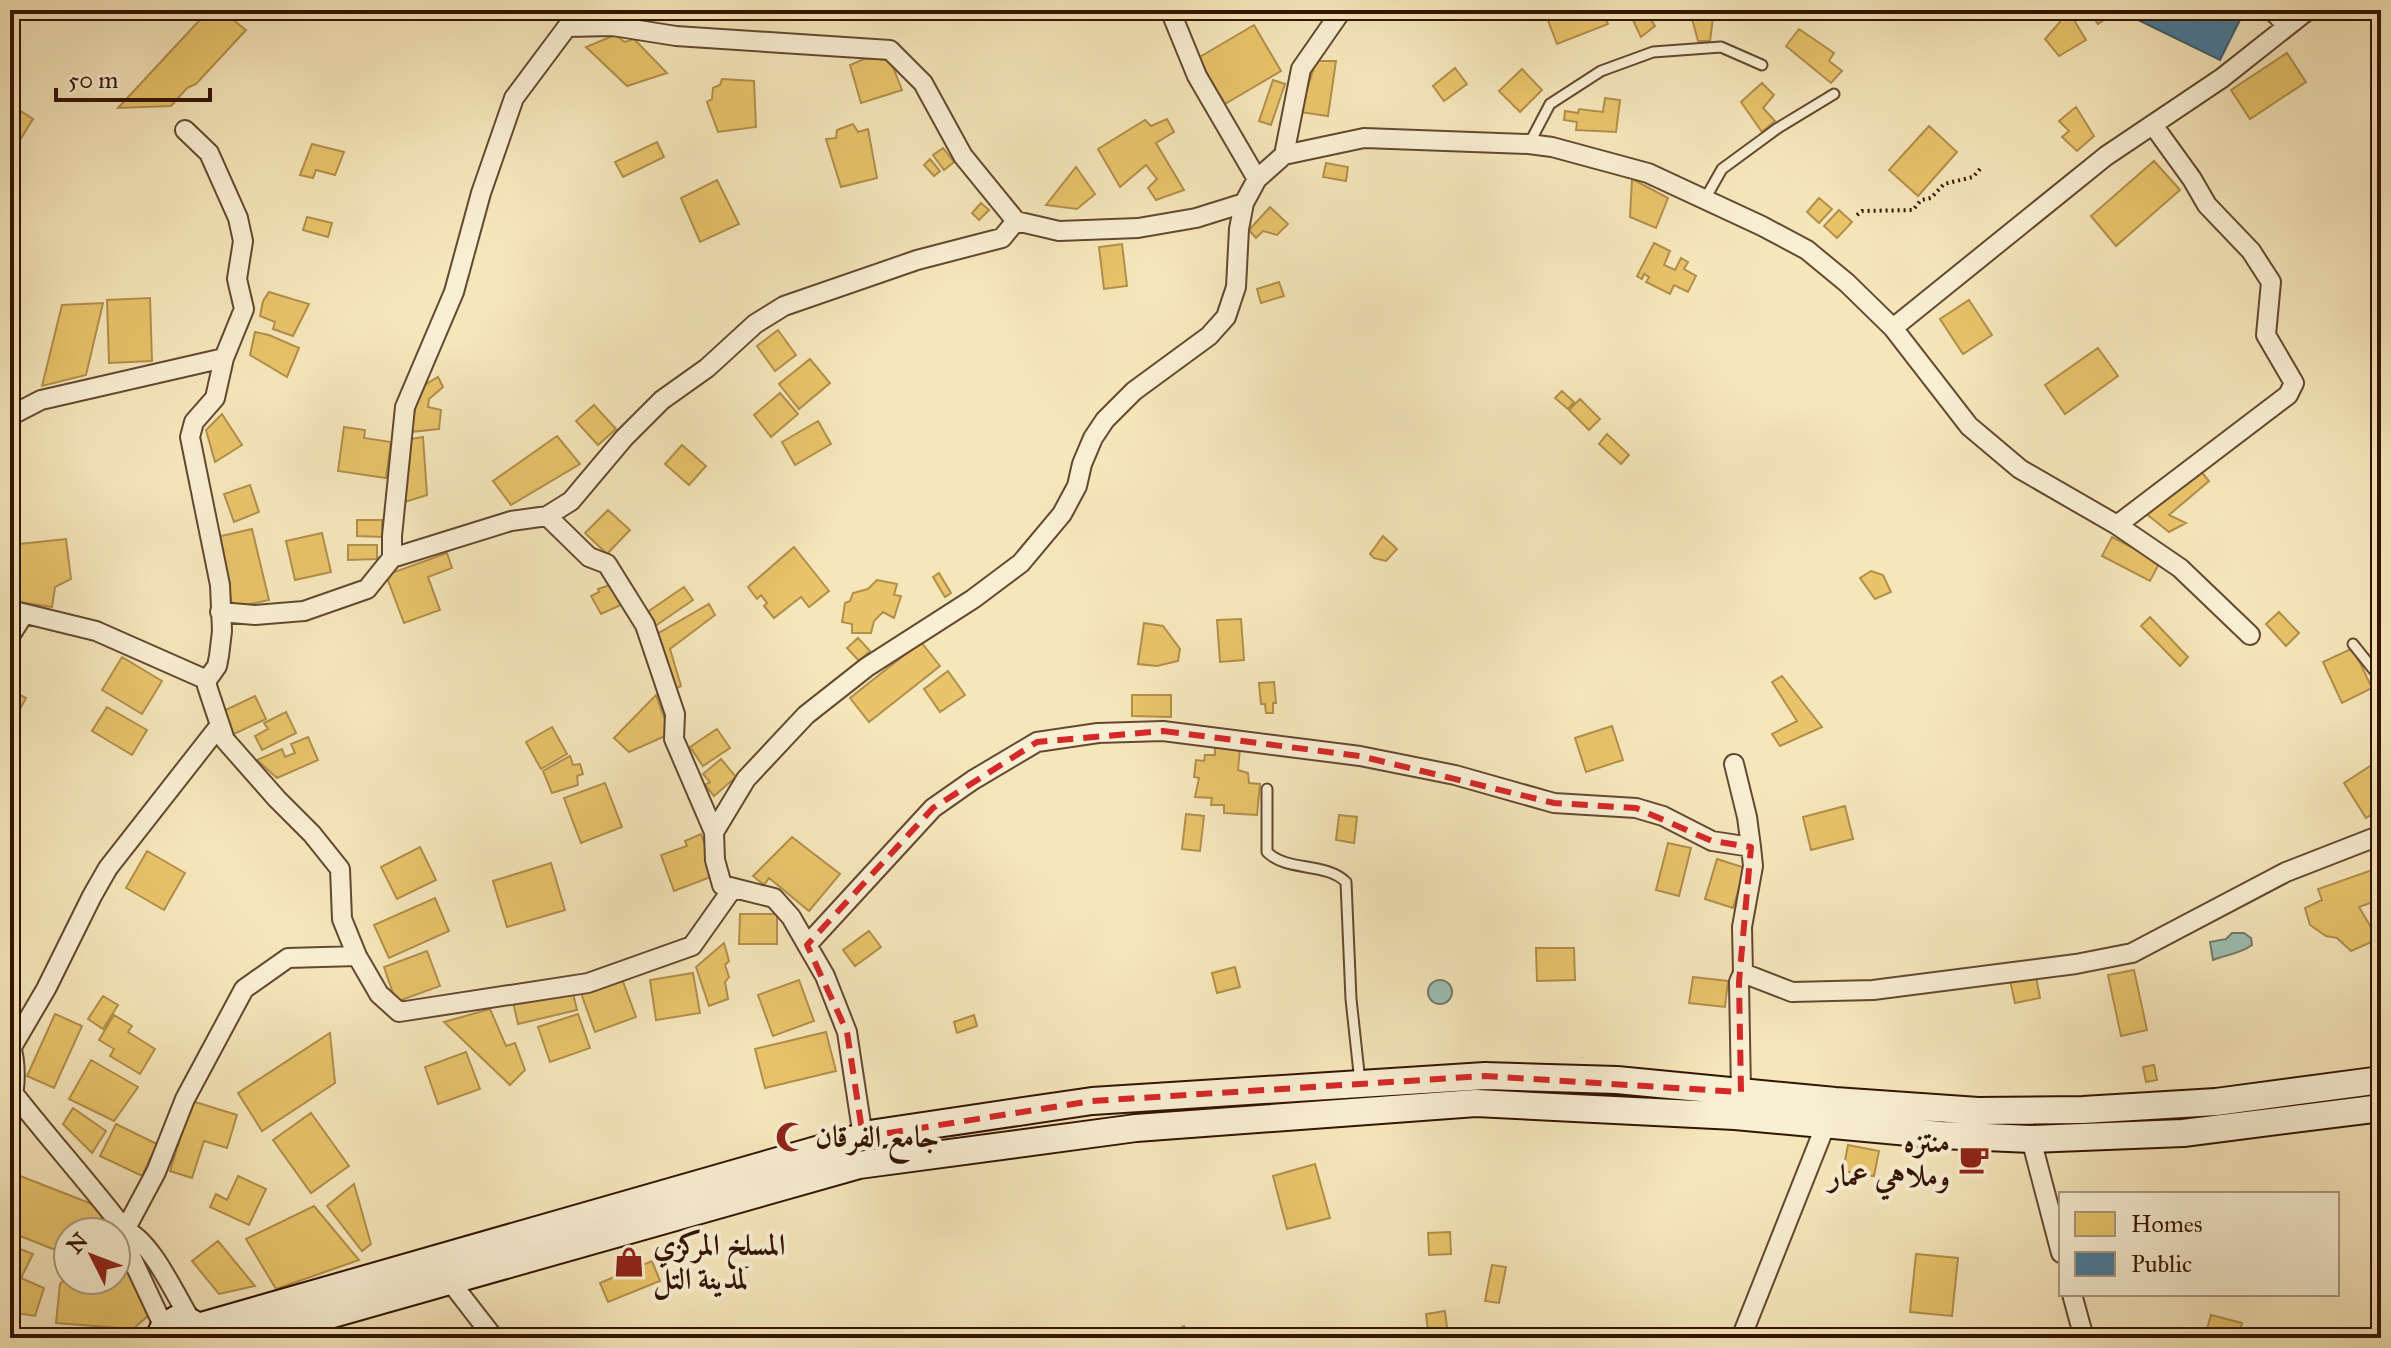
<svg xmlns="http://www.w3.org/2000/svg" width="2391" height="1348" font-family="'IM FELL Great Primer',Amiri,serif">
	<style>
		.water { fill: #9dbfb3; stroke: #737a6c; stroke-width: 2 }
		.homes { fill: #e9c46a; stroke: #b28f4b; stroke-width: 2 }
		.public { fill: #457b9d; stroke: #405c6e; stroke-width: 2 }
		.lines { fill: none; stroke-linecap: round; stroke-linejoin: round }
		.service-casing { stroke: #644830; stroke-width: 13 }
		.minor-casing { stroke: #644830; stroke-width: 22 }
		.secondary-casing { stroke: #331302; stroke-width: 30 }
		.path { stroke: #331302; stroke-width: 4; stroke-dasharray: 2 4; stroke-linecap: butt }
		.service { stroke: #f9efd3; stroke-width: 9 }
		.minor { stroke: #f9efd3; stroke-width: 18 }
		.secondary { stroke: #f9efd3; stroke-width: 26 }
		.marked { fill: none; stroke: #d62828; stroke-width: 6; stroke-dasharray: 16 10; stroke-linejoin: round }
		.labels { text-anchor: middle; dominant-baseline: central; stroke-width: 8; stroke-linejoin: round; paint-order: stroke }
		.poi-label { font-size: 30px; font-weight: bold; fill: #331302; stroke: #f9efd3; text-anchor: start }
	</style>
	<rect width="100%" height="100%" fill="#f6e7bb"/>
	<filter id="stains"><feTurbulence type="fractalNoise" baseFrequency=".0025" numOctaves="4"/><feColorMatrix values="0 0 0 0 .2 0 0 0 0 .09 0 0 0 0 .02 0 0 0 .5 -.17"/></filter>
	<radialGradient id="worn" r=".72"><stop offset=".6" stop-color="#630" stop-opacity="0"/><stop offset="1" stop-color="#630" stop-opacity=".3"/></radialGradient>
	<path class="water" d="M2232,933H2244L2251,938L2252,945C2240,954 2227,954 2213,960L2210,942L2226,939Z
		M1428 992a12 12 0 1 1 24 0a12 12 0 1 1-24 0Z"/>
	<path class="homes" d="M209,10H221L246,30L196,84L187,88L171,106L118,108Z
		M1544,10H1602L1608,24L1557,44Z
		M1628,10H1645L1655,26L1641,37Z
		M1695,10H1714L1710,41H1698L1690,11Z
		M2068,10L2086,40L2059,56L2045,39L2060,22L2058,16Z
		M2088,10H2118L2098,24Z
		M1254,25L1281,71L1225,104L1198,58Z
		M1799,29L1834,53L1829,61L1842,71L1831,83L1786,46Z
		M615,35L625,42L634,39L667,73L627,86L586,47Z
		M2287,53L2306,82L2250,119L2231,90Z
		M881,57L891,62L902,90L861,103L850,65L864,59Z
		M1316,61H1336L1328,116L1300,112Z
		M1455,68L1467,84L1444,101L1433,86Z
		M1522,69L1542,90L1520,112L1499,91Z
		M722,79L754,81L756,127L718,132L707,102L712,99L713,88L720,85Z
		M1273,80L1285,84L1271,125L1259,121Z
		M1762,83L1774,95L1763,108L1775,121L1762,132L1741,102Z
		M1605,98L1620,100L1616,132L1576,130L1577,122L1564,120L1565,111L1578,113L1579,109L1603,112Z
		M10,104L33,119L10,156Z
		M2076,107L2094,136L2077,151L2062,137L2069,131L2059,121Z
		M1167,119L1174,132L1156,143L1184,190L1156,200L1148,188L1157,179L1146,165L1120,187L1098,149L1145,120L1151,126Z
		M853,124L858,132L868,129L877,178L841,187L826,139L836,138L837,130Z
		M1929,126L1957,152L1918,196L1889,170Z
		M657,142L664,157L623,177L615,162Z
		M312,144L344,152L335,175L316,170L313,178L300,175Z
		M943,148L954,162L944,170L933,155Z
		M930,159L940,171L934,176L924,165Z
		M2154,161L2180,190L2116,246L2091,216Z
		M1326,163L1348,167L1346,181L1323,177Z
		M1076,167L1095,194L1077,209L1046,205Z
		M1632,179L1668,198L1656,228L1630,217Z
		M717,180L739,224L700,242L681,198Z
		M1819,198L1832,209L1819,223L1807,212Z
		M981,203L989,210L979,220L972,213Z
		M1270,207L1288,224L1277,235L1263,231L1256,238L1249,230Z
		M1839,210L1852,222L1837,238L1824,226Z
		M307,217L332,223L328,237L303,230Z
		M1654,243L1670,251L1664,265L1675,270L1681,258L1688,262L1684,269L1696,276L1688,292L1674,285L1670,294L1646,282L1649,277L1644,274L1642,279L1637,276Z
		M1122,244L1127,286L1104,289L1099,247Z
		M1279,282L1284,296L1261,303L1257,289Z
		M269,292L309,304L293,336L273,329L275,322L260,316L263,301Z
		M150,298L152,361L109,363L107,300Z
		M1969,300L1992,335L1963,354L1940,319Z
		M103,303L86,375L42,386L62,305Z
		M778,330L796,355L775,371L757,346Z
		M255,332L269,335L299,348L287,377L250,355Z
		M2098,348L2118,376L2065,414L2045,385Z
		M810,359L830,383L799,409L779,384Z
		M438,377L443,387L429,399L428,407L441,410L439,429L410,432L420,388Z
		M1562,391L1574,402L1568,409L1555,398Z
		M780,393L798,414L771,437L754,415Z
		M1580,399L1600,419L1589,430L1569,410Z
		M594,405L616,429L598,445L576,421Z
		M222,414L242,445L215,462L206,430Z
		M818,421L831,444L795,465L782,442Z
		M344,427L365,430L364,438L391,442L386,478L338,471Z
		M1607,434L1629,455L1621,464L1599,444Z
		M557,436L580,464L511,505L493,481Z
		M423,437L427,495L405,502V440Z
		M682,445L706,466L689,485L665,464Z
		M2200,470L2209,481L2169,515L2186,523L2169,532L2144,512Z
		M250,485L259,512L234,522L224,494Z
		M608,510L630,530L607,554L585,533Z
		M357,520H382V537L357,536Z
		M252,529L269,600L233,608L217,537Z
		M322,533L331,572L295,580L286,541Z
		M1383,536L1397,549L1386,561L1374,558L1370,554Z
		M2112,537L2160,562L2150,581L2102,556Z
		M66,539L71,579L55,587L52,607L13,601L14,592L10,591V545Z
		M348,545H377V559L348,560Z
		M794,547L829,591L809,607L801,597L774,618L764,606L767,603L761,595L757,599L748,587Z
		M447,553L452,568L428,577L440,610L404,623L386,575Z
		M1871,571L1883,575L1891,592L1875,599L1860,578Z
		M939,573L951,593L945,597L933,577Z
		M877,580L897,584L894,595L901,596L894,618L883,612L874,621L871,633H852V624L842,622L845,603L850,601L853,593L868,589Z
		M613,584L623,604L601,614L591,596L599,592L598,589Z
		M684,587L693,600L655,626L646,613Z
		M709,604L715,615L670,649L681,686L673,690L657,634Z
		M2279,612L2299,633L2286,646L2266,624Z
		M2150,617L2188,657L2180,666L2141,626Z
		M1241,619L1244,660L1220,662L1217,620Z
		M1144,623L1163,626L1180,649L1178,661L1157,666L1138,664Z
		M858,638L870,651L859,661L847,648Z
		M921,642L940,666L869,722L850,698Z
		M2353,648L2372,688L2342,703L2323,662Z
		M122,657L162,681L142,714L102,690Z
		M948,671L965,695L940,712L924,689Z
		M1782,676L1822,727L1780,746L1772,734L1797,721L1772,682Z
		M1274,682L1276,703H1273V713H1266L1265,704H1261L1259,683Z
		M10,690L26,698L10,728Z
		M656,695L670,734L629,752L614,738Z
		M1132,695H1171V717L1132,716Z
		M255,696L266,719L230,736L219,713Z
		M107,707L147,730L132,755L92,731Z
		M286,712L296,733L262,750L255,736L268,729L264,723Z
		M1612,726L1623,760L1586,772L1575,738Z
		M552,727L567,754L541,769L526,742Z
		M717,729L730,748L703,766L690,747Z
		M308,737L318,760L277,778L257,760L282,749L285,757L295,753L291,744Z
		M1215,747L1240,748L1238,770L1248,773L1249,783L1260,784L1257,815L1224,813V805H1211L1212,798L1195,797L1199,778L1194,777L1196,760L1204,761L1205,755H1215Z
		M570,756L573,765L580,764L583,774L577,776L578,785L552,793L543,771Z
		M721,759L736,777L714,796L705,785L710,782L703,774Z
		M2381,759V808L2366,818L2344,783Z
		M605,783L622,827L581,843L564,798Z
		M1845,806L1853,839L1811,850L1803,817Z
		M1186,814L1204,816L1200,851L1182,849Z
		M1339,815L1357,817L1354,843L1336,840Z
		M701,834L716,875L674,891L661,855L687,846L685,841Z
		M792,837L840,874L809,911L769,878L764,885L753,876Z
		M1668,843L1691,848L1679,896L1656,890Z
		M420,847L436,880L397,899L381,867Z
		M147,851L185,873L164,910L126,888Z
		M1717,859L1745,868L1733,908L1705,899Z
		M551,863L565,910L507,927L493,881Z
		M2375,869L2381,882V899L2359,907L2378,939L2351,951L2337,938L2326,936L2310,925L2305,908L2322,900L2318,889Z
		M435,898L449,931L389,958L374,925Z
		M740,914H777V944H739Z
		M869,931L881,947L855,966L843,950Z
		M724,943L729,961L725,965L729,977L725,982L728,999L709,1006L696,967Z
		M1536,948H1574L1575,980L1537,981Z
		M427,951L440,986L396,1002L384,967Z
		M1235,967L1240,987L1217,993L1212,973Z
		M2134,970L2147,1030L2121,1036L2108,975Z
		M2035,971L2040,998L2015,1003L2009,976Z
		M693,973L700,1013L656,1020L650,980Z
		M1693,977L1728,981L1725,1007L1689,1003Z
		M622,979L636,1017L595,1032L581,993Z
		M799,980L814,1021L773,1036L758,995Z
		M572,989L577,1010L518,1024L513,1002Z
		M103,996L118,1005L103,1029L88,1019Z
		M490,1009L506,1046L515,1043L525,1070L510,1085L444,1022Z
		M55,1014L82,1026L54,1088L27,1076Z
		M578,1014L590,1048L550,1062L538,1027Z
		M114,1015L132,1026L128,1032L155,1049L140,1074L110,1056L114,1049L99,1040Z
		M974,1015L977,1026L957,1033L954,1022Z
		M826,1032L836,1071L765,1088L755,1049Z
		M330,1033L335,1083L262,1131L238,1093Z
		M466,1052L480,1089L438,1104L425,1067Z
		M91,1060L138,1087L114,1121L69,1099Z
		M2154,1065L2157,1080L2146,1082L2143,1067Z
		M192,1101L237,1115L227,1148L204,1141L192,1178L170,1171Z
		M73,1108L106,1131L92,1153L63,1124Z
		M311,1113L349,1166L311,1193L273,1140Z
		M116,1124L157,1144L142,1176L100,1156Z
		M1848,1145L1879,1151L1874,1176L1843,1171Z
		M1315,1164L1330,1218L1287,1229L1273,1176Z
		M10,1172L105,1209L96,1232H68V1255L10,1232Z
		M238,1176L266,1189L249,1225L210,1207L216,1194L227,1200Z
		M354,1184L371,1244L362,1251L327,1206Z
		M314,1206L359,1260L276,1289L246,1239Z
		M1450,1232L1451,1254L1429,1255L1428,1233Z
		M218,1241L255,1286L219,1294L192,1261Z
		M10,1245L33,1254L21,1278L44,1288L35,1316L10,1312Z
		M116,1249L149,1315L133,1329L56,1323L60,1284L68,1276V1280H116Z
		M1916,1254L1958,1258L1952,1316L1910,1312Z
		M652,1261L660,1281L608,1302L600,1283Z
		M1492,1265L1506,1267L1499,1303L1485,1301Z
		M1445,1311L1447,1328L1428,1330L1426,1314Z
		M2211,1315L2242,1323L2238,1338L2206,1333Z
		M1184,1326L1190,1338H1160Z"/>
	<path class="public" d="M2135,10H2245L2220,60L2132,17Z"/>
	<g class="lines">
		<g class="service-casing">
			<path id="service" d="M1529,144L1550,104L1601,71L1653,52L1721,47L1762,65
				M1705,199L1722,169L1778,128L1834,94
				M2353,644L2381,679
				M1267,789V852C1287,872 1326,862 1346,882L1351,999L1360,1082"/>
		</g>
		<g class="minor-casing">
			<path id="minor" d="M2272,10L2287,26
				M185,130L209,153L238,218L243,241L237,279L244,309L224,358L215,398L194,422L190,437L220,585L222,631L219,656L217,666L207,680V686L225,740L277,799L312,834L340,869L342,919L357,956L379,994L399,1012L588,983L692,946L733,888
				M1284,155L1364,138L1529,144L1552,147L1648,173L1762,226L1807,250L1847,283L1893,328L2106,156L2222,78L2308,10
				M1257,179L1284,155L1301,69L1342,10
				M1893,328L1969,426L2020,469L2117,525L2180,568L2250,635
				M10,416L41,400L224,358
				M547,516L589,557L607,564L645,625L675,714L674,739L714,832
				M2117,525L2288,395L2294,383L2266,335L2271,282L2251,251L2207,205L2192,179L2153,125
				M392,558L511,521L547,516L571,501L624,438L662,400L707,368L755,324L784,306L917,260L1002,238L1016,221
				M10,610L96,631L207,680
				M220,612L255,615L304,611L367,589L392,558V536L405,407L454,292L481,193L514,98L567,27L613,26L676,36L890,50L923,83L963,156L1016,221L1059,231L1138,228L1196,218L1244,203L1257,179L1197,76L1170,10
				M10,636L24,614
				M807,945L933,808L973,780L1037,742L1098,733L1163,731L1360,756L1455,775L1554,803L1636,808L1663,816L1712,841L1751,847L1747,817L1734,764
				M1743,973L1742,927L1753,866L1751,847
				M10,1042C17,1065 16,1087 10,1110
				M12,1047L46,989L92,896L108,868L220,725
				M1741,1092L1739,982L1743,973L1792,992L1873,990L2076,964L2132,953L2286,872L2381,835
				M14,1094C50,1140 89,1183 125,1230C152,1241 176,1297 192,1322
				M863,1137L847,1032L825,976L791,917L774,898L722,885L715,860L714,832L746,779L806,715L867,667L973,599L1021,563L1062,514L1077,486L1082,464L1093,438L1105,420L1134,391L1209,336L1226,317L1236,287L1239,229L1244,203
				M2031,1139L2061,1253
				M449,1280L494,1338
				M2072,1294L2084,1338
				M164,1327L127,1248L125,1230L156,1172L185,1099L244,989L288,958L357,956
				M1741,1338L1826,1124"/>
		</g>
		<g class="secondary-casing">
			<path id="secondary" d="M198,1327L876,1133L1092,1101L1485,1076L1617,1080L1835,1101L1978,1111L2083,1110L2216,1102L2381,1080
				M159,1338L164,1327L177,1319C190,1320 199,1325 202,1338
				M248,1338L859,1165L1136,1128L1476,1103L1735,1116L1941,1135L2031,1139L2183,1133L2381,1108"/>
		</g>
		<path class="path" d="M1857,215L1862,211L1913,210L1921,200L1931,198L1944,184L1973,177L1980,169"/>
		<use href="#service" class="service"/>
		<use href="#minor" class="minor"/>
		<use href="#secondary" class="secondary"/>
	</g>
	<path class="marked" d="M1163,731L1360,756L1554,803L1636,808L1712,841L1751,847L1739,982L1741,1092L1485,1076L1092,1101L863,1137L847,1032L807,945L933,808L1037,742Z"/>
	<defs>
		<g id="mosque-bare" transform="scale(2.4)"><path d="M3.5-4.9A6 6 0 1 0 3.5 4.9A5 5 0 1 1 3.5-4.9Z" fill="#8f2418" stroke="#f9efd3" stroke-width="2.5" paint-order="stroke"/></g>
		<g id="cafe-bare" transform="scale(2.4)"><path d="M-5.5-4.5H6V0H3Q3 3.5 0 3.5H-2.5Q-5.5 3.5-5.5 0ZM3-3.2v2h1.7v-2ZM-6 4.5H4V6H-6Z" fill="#8f2418" stroke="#f9efd3" stroke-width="2.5" paint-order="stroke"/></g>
		<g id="shop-bare" transform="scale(2.4)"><path d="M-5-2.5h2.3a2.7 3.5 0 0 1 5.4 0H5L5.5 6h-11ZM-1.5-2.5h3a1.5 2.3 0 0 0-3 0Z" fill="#8f2418" stroke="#f9efd3" stroke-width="2.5" paint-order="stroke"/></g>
	</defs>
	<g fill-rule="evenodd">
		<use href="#mosque-bare" x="791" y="1137"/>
		<use href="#cafe-bare" x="1974" y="1159"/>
		<use href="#shop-bare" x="629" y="1262"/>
	</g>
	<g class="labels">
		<g class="poi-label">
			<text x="815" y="1137">جامع الفرقان</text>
			<text x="1950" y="1142" text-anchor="end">منتزه<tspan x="1950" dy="34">وملاهي عمار</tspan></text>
			<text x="653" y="1245">المسلخ المركزي<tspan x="653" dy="34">لمدينة التل</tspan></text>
		</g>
	</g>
	<rect width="2391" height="1348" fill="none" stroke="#f6e7bb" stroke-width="40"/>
	<rect x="12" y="12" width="2367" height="1324" fill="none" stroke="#331302" stroke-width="4"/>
	<rect x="20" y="20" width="2351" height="1308" fill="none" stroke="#331302" stroke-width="2"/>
	<rect x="2059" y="1192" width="280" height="104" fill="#f9efd3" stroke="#aa977f" stroke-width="2"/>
	<rect x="2075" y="1212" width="40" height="24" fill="#e9c46a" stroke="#aa977f" stroke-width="2"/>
	<text x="2131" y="1232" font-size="24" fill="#331302">Homes</text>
	<rect x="2075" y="1252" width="40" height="24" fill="#457b9d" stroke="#aa977f" stroke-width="2"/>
	<text x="2131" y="1272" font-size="24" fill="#331302">Public</text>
	<g transform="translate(92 1256) rotate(312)"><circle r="38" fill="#f9efd3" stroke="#aa977f" stroke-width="2"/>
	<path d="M0-6L14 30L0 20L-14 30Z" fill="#8f2418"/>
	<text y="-12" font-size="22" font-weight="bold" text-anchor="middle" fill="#331302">N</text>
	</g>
	<path d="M56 88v12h154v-12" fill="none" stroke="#331302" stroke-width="4"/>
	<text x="68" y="88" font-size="24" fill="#331302" stroke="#f9efd3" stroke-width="6" paint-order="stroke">50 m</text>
	<rect width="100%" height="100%" filter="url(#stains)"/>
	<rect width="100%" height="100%" fill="url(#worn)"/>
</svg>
